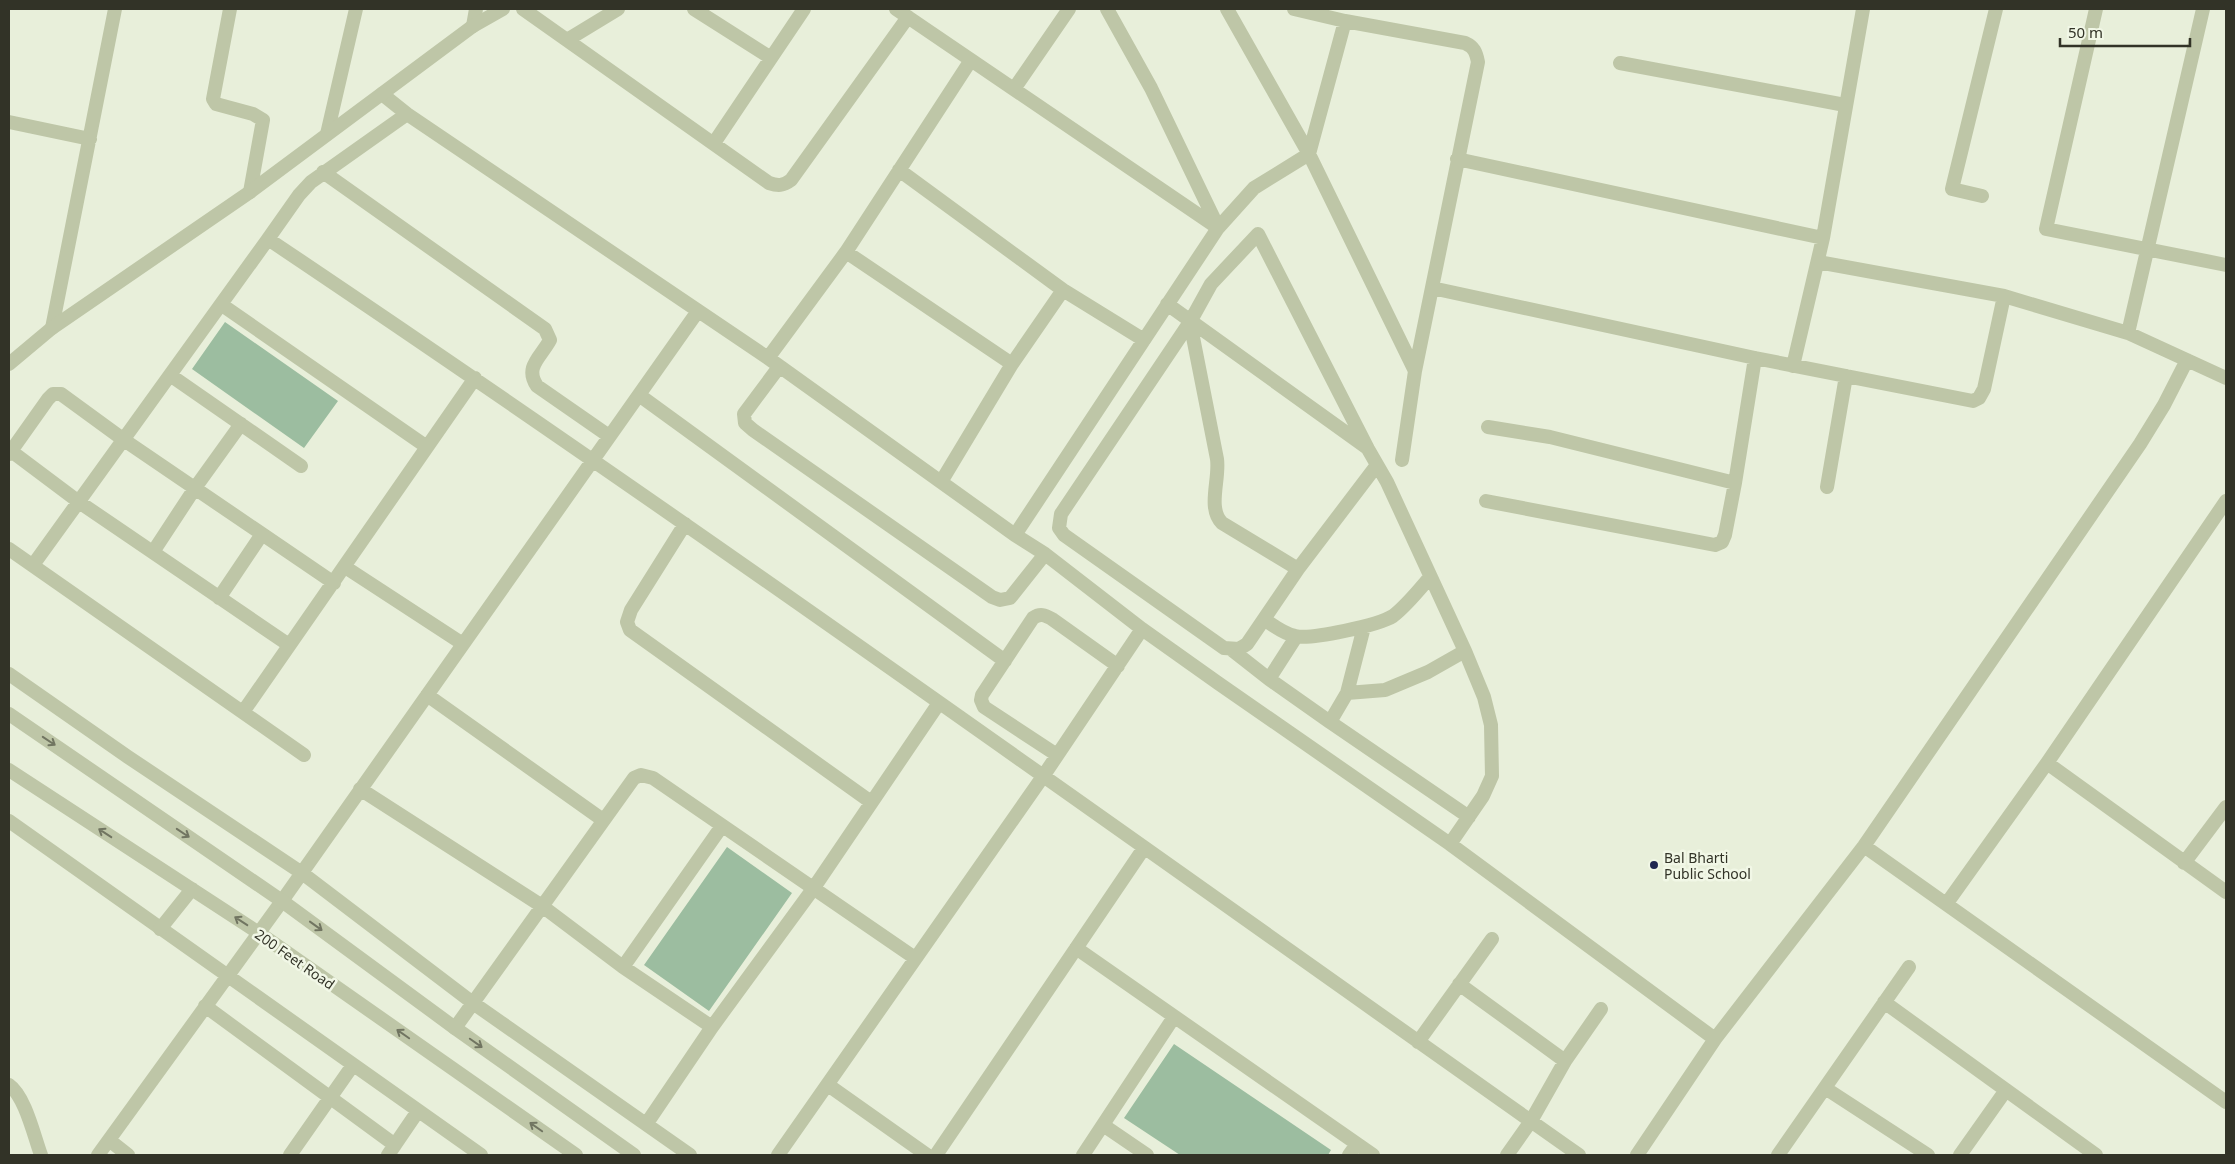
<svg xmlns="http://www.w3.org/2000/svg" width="2235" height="1164" font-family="'Noto Sans',sans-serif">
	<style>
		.green { fill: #9cbda0 }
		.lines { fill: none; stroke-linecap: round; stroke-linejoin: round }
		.minor { stroke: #bec6a7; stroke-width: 14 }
		.tertiary { stroke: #bec6a7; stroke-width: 14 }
		.oneway { stroke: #717561 }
		.poi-dot { fill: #202751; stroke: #f1f7e6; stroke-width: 2 }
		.labels { text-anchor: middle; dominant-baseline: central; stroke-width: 5; stroke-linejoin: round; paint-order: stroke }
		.poi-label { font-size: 14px; fill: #323327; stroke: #f1f7e6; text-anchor: start }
		.street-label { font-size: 14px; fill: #323327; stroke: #f1f7e6 }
	</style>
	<rect width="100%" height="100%" fill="#e8efda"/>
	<path class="green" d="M225,322L338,401L304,448L192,369Z
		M727,847L792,893L709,1011L644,965Z
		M1174,1044L1331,1150L1328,1155H1180L1124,1118Z"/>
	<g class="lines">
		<path class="minor" d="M230,9L213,99L216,104L253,114L263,120L250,192
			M523,9L769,183C778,186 783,186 791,180L908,17
			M694,9L771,58
			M896,9L1218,228
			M1107,9L1151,88L1218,227
			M1227,9L1309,154L1415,371
			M1294,9L1345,21L1465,43C1474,47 1476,52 1478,62L1415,371L1402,460
			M2096,9L2046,229L2226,265
			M473,26L476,9
			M567,40L618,9
			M1620,63L1845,105
			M1014,89L1069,9
			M382,94L407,114L768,358L1015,535L1045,554L1142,629L1218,683L1450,844L1715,1039
			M9,122L90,139
			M327,134L356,9
			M714,143L804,9
			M1457,159L1823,238
			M899,170L1063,290L1144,340
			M323,172L545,329L550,340C541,357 524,367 537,386L609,436
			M1982,196L1952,189L1996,9
			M268,239L299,195L311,182L407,114
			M846,252L1012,364L941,482
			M1818,262L2004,296L2128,333L2203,9
			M1432,288L1755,358L1973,401L1979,398L1984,389L2004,296
			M1167,304L1366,447
			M222,305L427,447
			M1190,322L1217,459C1220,479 1207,508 1222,523L1298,569
			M52,328L115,9
			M2128,333L2226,378
			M768,358L846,252L971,60
			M1012,364L1063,290
			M1793,366L1823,238L1863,9
			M779,367L744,414L745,423L753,430L992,597L1000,600L1010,598L1045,554
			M170,375L301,466
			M639,395L1005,661
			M1488,427L1550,437L1735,483
			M11,451L79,502L289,645
			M9,454L48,399L53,394H61L124,440L334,583
			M1377,465L1298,569L1247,644L1239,649L1224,648L1064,535L1059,528L1061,514L1190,322L1211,284L1258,234L1368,449L1387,482L1465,651L1484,697L1491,725L1492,776L1483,796L1450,844
			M1827,487L1846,376
			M1486,501L1715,545L1722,542L1725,535L1735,483L1755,358
			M685,524L631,610L627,622L630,630L871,802
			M1015,535L1218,228L1254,188L1309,154L1345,21
			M9,549L304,755
			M153,552L195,488L241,424
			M33,565L268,239C711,536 1143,848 1579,1155
			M345,567L463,644
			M219,598L262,534
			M1265,620C1274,626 1284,634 1295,636C1311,640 1379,625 1393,616C1407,605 1418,591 1430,577
			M1364,627L1347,693L1330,722L1469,817
			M1296,637L1269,679L1330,722
			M1232,650L1269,679
			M9,674L128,757L302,873L473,1003L690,1155
			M1347,693L1385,690L1428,672L1465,651
			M427,695L603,820
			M243,712L475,378
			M1057,755L984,707L981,700L982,695L1033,618C1040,613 1045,615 1052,619L1118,666
			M2047,763L2226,892
			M360,789L542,906L623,967L712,1027
			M9,821L481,1155
			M1864,846L2226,1102
			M2184,863L2226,807
			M1947,903L2047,763L2226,501
			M1076,948L1373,1155
			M623,967L722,826
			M1459,984L1565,1061
			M1884,1002L2096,1155
			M205,1006L395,1145
			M455,1028L634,778L641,775L653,778L915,958
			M1418,1042L1492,939
			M828,1085L927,1155
			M1825,1088L1928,1155
			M647,1123L712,1027L813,889L939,703
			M1103,1125L1147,1155
			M109,1140L128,1155
			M98,1155L282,901L698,311
			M290,1155L353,1065
			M388,1155L418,1111
			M778,1155L1044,775L1142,629
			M936,1155L1144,848
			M1083,1155L1174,1017
			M1349,1155L1357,1144
			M1507,1155L1531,1121L1565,1061L1601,1009
			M1637,1155L1715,1039L1864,846L2140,444L2164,405L2187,360
			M1778,1155L1909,967
			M1960,1155L2006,1090"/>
		<path class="tertiary" d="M9,364L52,328L250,192L473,26L503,9
			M9,714L282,901L455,1028L634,1155
			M9,770L259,933L576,1155
			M160,929L192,889
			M9,1085C25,1096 34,1136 41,1155"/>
	</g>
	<defs><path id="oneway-shaft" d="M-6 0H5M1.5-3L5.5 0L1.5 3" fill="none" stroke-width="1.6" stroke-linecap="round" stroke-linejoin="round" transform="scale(1.25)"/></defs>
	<g class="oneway">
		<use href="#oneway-shaft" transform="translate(49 741) rotate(34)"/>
		<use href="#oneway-shaft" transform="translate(105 833) rotate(-147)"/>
		<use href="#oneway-shaft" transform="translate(183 833) rotate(34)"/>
		<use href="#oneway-shaft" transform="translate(241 921) rotate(-147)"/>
		<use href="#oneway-shaft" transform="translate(316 926) rotate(36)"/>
		<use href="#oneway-shaft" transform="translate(403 1034) rotate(-145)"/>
		<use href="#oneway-shaft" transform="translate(476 1043) rotate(35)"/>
		<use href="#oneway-shaft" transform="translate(536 1127) rotate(-145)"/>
	</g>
	<circle class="poi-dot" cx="1654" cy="865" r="5"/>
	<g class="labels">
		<g class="poi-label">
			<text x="1664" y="857">Bal Bharti<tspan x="1664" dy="16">Public School</tspan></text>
		</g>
		<g class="street-label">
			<text transform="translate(295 959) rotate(35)">200 Feet Road</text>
		</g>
	</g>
	<rect width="2235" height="1164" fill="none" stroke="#323327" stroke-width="20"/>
	<path d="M2060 38v8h130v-8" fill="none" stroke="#323327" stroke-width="2.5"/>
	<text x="2068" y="38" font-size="15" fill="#323327" stroke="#f1f7e6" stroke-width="4" paint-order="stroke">50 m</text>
</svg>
